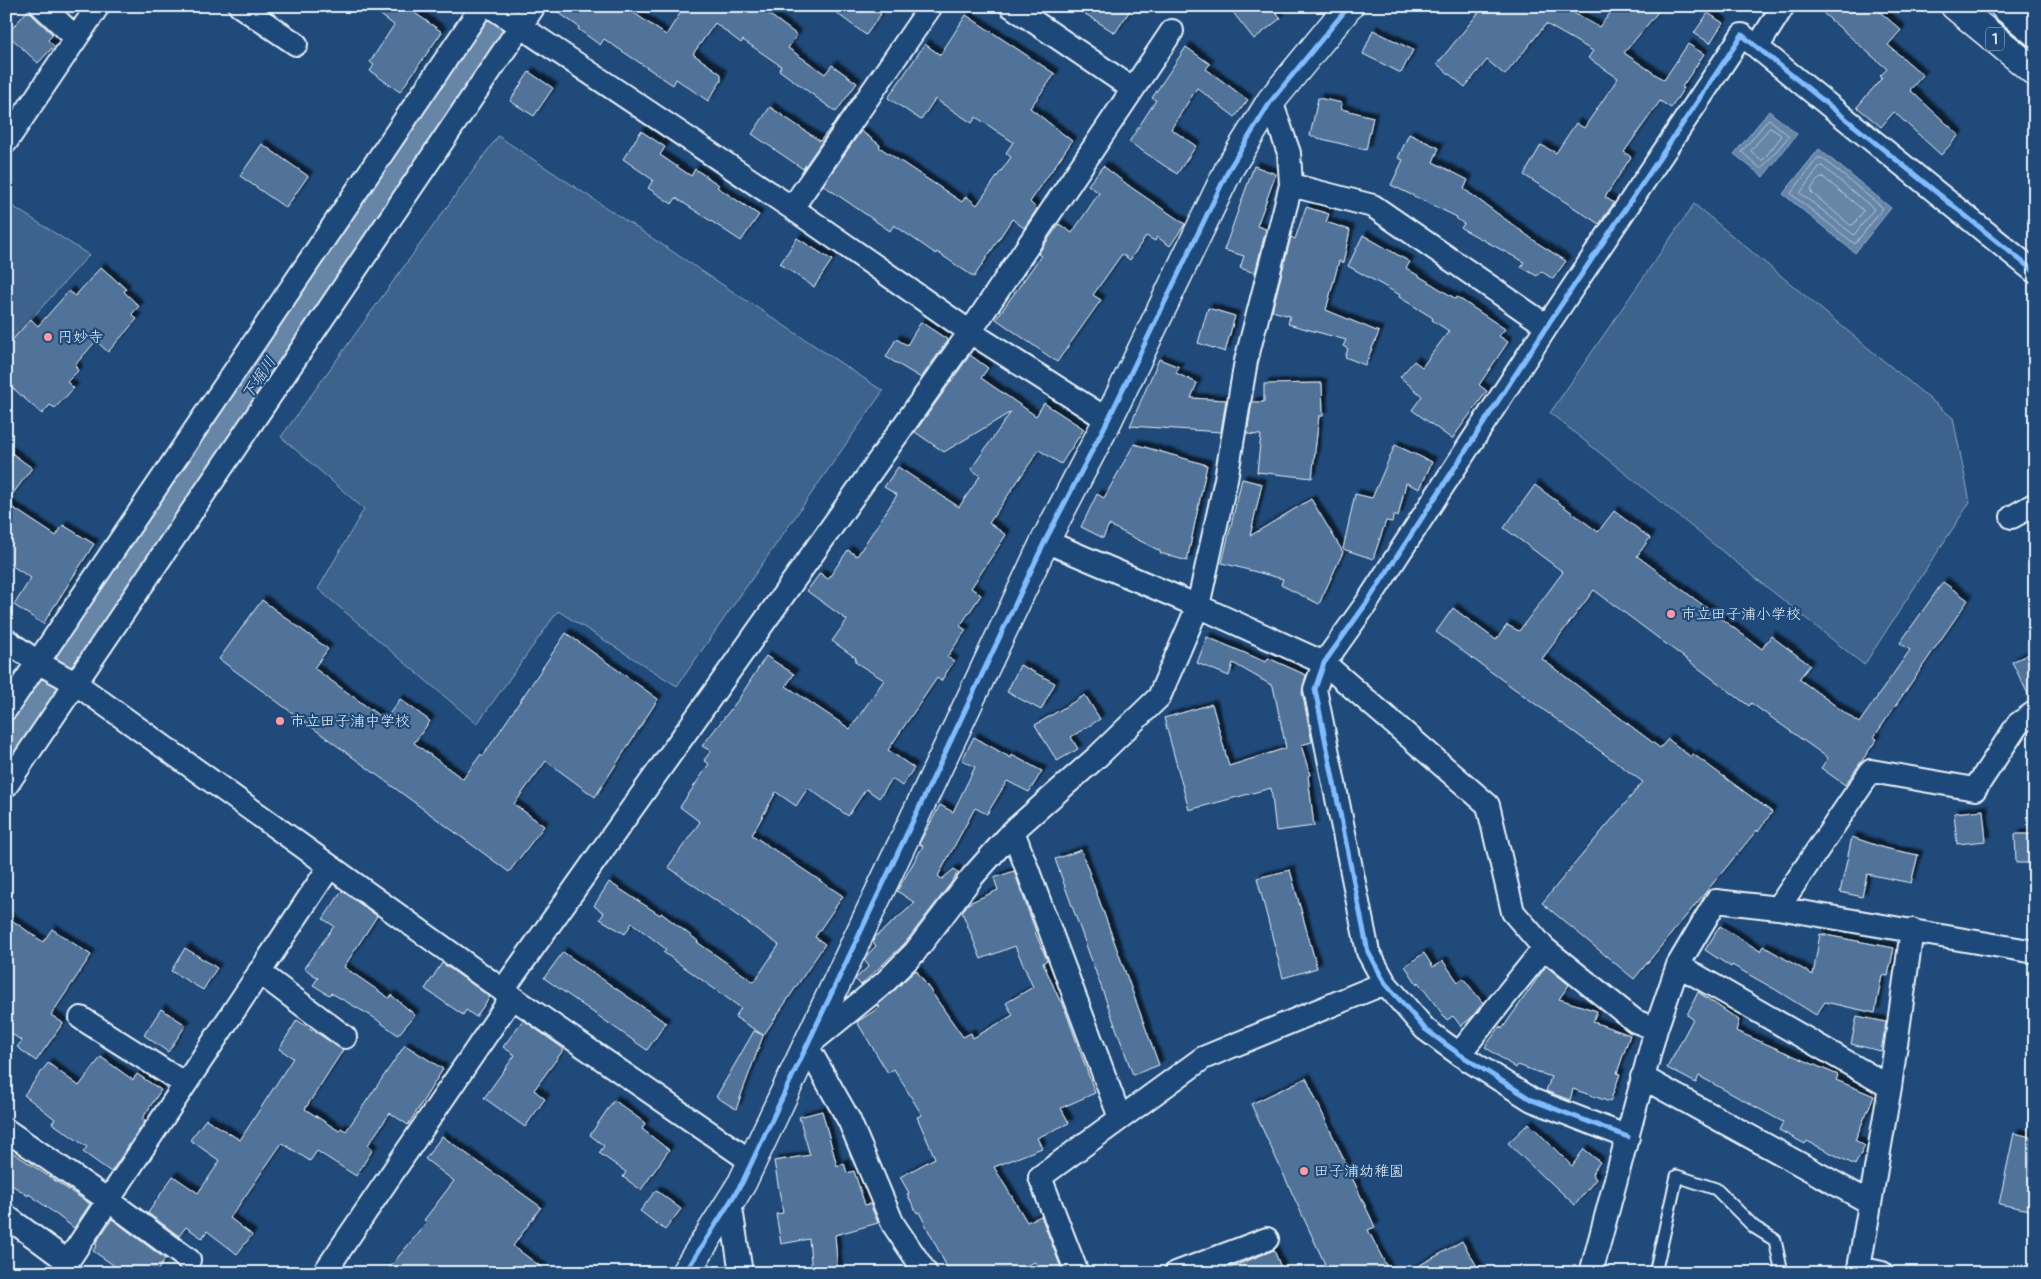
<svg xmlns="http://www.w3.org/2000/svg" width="2041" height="1279" font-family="Pangolin,'Klee One',sans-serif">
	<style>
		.green { fill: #3c628c; stroke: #92aac2 }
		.water { fill: #6685a7; stroke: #9ab0c7 }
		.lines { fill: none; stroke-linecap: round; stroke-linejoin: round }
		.shore { stroke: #b4c6d8; stroke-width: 1 }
		.river { stroke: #6685a7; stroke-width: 44 }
		.building { fill: #517399; stroke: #e8f1f8; filter: url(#shadow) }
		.lane-casing { stroke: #e8f1f8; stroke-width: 15 }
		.street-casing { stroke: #e8f1f8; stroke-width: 26 }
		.secondary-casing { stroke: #e8f1f8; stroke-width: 31 }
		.highway-casing { stroke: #e8f1f8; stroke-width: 31 }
		.lane { stroke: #1f4a7a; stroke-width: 11 }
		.street { stroke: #1f4a7a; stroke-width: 22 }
		.secondary { stroke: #1f4a7a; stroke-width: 28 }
		.highway { stroke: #1f4a7a; stroke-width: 28 }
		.cycleway-casing { stroke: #1f4a7a; stroke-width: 8 }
		.cycleway { stroke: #80bcff; stroke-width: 5 }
		.poi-dot { fill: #ff9aa2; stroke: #1f4a7a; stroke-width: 2 }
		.labels { text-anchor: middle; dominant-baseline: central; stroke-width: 4.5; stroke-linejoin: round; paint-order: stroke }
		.shield { fill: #1f4a7a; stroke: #acbfd2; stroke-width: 1 }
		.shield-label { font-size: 14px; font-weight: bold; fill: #e8f1f8 }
		.poi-label { font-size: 15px; fill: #e8f1f8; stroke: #1f4a7a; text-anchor: start }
		.water-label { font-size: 16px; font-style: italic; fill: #d4e1ec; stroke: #1f4a7a }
	</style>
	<defs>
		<filter id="shadow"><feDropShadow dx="4.5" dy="-4.5" stdDeviation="1" flood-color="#0009"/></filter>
	</defs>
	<rect width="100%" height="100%" fill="#1f4a7a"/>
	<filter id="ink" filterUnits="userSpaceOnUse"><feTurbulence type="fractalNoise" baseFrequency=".02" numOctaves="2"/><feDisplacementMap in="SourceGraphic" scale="10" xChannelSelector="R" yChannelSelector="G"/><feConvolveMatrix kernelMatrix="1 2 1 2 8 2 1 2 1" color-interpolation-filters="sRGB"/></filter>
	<g filter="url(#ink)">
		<path class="green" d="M498,136L883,391L677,686L558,611L477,724L318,589L364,509L281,437Z
			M6,202L89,255L6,347Z
			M1694,204L1953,418L1970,502L1864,665L1550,413Z"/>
		<path class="water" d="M1769,111L1797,134L1763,177L1734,154Z
			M1819,149L1891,208L1855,253L1783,194Z"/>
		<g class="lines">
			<path class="shore" d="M1769,119L1789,136L1761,169L1742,152Z
				M1770,128L1780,134L1781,137L1763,160H1760L1751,151Z
				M1818,158H1822L1883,208L1855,244L1791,194Z
				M1822,166L1874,209L1854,235L1800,193L1819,167Z
				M1823,177L1863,210V212L1853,225H1850L1811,192C1811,187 1818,178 1823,177Z"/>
			<path class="river" d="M6,751L511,6"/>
		</g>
		<path class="building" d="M369,6H405L442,32L400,92L370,71L374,65L370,62L394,25Z
			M549,6H624L666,35L685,6H758L797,35L788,48L825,74L832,65L857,83L836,112L779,70L781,66L743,40L741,43L715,23L693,54L721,74V81L708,101L676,79L673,85L604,39L600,45L578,29L579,27Z
			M827,6H870L881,14L866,35Z
			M1073,6H1133L1115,33Z
			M1228,6H1271L1281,18L1254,39Z
			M1484,6H1561L1599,27L1616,6H1663L1624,53L1664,80L1688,44L1704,54L1682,87L1684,88L1671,108L1660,101L1624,152L1631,157L1605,197L1614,203L1599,224L1524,175L1541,145L1556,153L1576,123L1584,128L1618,78L1588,58L1593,51L1546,24L1505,75L1487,60L1465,87L1437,64Z
			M1815,6H1873L1901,30L1888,45L1923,75L1910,90L1959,135L1941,155L1894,112L1881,127L1857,107L1882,78L1880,76L1887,69Z
			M29,9L33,16L53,35L48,40L54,46L38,63L7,34Z
			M1708,13L1723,23L1710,43L1694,33Z
			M966,15L1055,74L1030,108L1072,141L1030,202L1037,209L1024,228L1012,219L974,277L937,252L936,254L894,225L890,231L823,185L861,131L880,145L879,147L962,202L966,196L977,205L1011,157L1006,153L1013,142L976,117L972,123L935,99L921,120L888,98L925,44L940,55Z
			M1373,30L1413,50L1401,73L1363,54Z
			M1186,47L1210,64L1206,69L1248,100L1235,117L1197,88L1171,129L1196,146L1177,174L1129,142L1156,100L1152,98Z
			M529,72L553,88L534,116L510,101Z
			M1318,98L1342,103L1341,109L1373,117L1366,150L1310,136Z
			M770,107L820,141L839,117L803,169L752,134Z
			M641,131L665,147L660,155L691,176L695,169L719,185L717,187L759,215L741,241L676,198L672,204L648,188L653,180L623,159Z
			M1409,134L1439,148L1433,162L1468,180L1464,189L1539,244L1566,261L1553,279L1541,271L1537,276L1521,267L1524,262L1461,228L1464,224L1456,218L1457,217L1391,185L1403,160L1398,158Z
			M262,144L308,176L286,208L240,176Z
			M1103,166L1132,188L1185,224L1170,246L1157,237L1155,241L1146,236L1130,260L1122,254L1093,295L1101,300L1057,362L996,319L1041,256L1038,254L1059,224L1072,233L1099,193L1088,185Z
			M1254,166L1276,174L1257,226L1266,229L1255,273L1240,268L1244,256L1224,250Z
			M1306,207L1329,214L1326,222L1350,230L1343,263L1339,261L1326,310L1379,332L1365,365L1345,357L1348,349L1343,346L1346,340L1288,324L1290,316L1272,311L1291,237L1295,239Z
			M1363,235L1410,262L1406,268L1456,299L1457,297L1505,329L1499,336L1508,342L1479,385L1487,391L1452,439L1412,410L1422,396L1400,377L1414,361L1422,367L1449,331L1432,320L1433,318L1399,297L1400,295L1348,266Z
			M797,238L832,260L814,287L780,264Z
			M101,267L126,289L124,292L139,306L132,314L137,319L108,352L96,341L75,365L78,371L67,382L74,388L55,408L50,405L42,414L6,382V347L31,319L38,326L69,291L75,296Z
			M1208,308L1235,316L1225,352L1198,343Z
			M921,322L948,340L921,378L886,357L896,339L907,345Z
			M970,355L988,368L981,378L1036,416L1044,403L1084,429L1061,464L1039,450L989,523L1006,535L971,588L981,595L960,626L966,630L947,657L954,661L941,681L937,678L888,750L914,768L902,786L892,779L879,798L866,789L848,816L808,788L796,806L776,792L752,835L843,896L815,937L825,944L763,1036L736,1109L716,1097L754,1031L763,1035L735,1017L741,1008L663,952L666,949L632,923L625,934L600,919L604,913L594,906L609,882L660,915L661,913L698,941L697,942L754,982L779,945L668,867L700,822L680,807L709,764L704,760L711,751L702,746L738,700L766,656L794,674L786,686L850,729L884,680L855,662L856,658L832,641L847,620L807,591L820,573L828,579L848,550L857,556L897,495L884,487L898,467L959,507L980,476L971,469L1011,412L944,452L915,432Z
			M1159,359L1179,367L1176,373L1197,383L1191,398L1226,400L1221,432L1130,426Z
			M1322,383L1323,416H1319L1312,478L1257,472L1261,435L1247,434L1252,402H1264V384Z
			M1134,444L1207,465L1187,561L1160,553V551L1109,525L1103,538L1081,527L1097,494L1104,498Z
			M1395,445L1432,462L1420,489L1406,483L1398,517L1394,515L1392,522L1386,521L1373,559L1343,549L1355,494L1372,498Z
			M6,449L32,468L6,503Z
			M1242,479L1262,484L1250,536L1311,499L1343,552L1319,604L1281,585L1283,579L1222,563Z
			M1535,485L1598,532L1614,511L1650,538L1637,556L1762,649L1771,636L1810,665L1799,679L1859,723L1910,650L1900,643L1943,582L1968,600L1874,737L1877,739L1845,785L1821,768L1828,758L1751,703L1749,706L1594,590L1542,659L1660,748L1668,739L1691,757L1693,754L1772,812L1758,832L1757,830L1634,979L1542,903L1643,782L1436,632L1453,608L1496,640L1507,625L1519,631L1563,572L1504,528Z
			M6,503L56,536L63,525L94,544L43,624L14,605L31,578L6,562Z
			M262,600L328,649L314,668L385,720L400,699L430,721L414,743L463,779L481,754L483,756L566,633L658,699L595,797L546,761L514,804L544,826L509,872L219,659Z
			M1207,637L1266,662L1268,658L1306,675L1302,692L1312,742L1301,745L1310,775L1308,776L1314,826L1276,831L1271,788L1189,810L1164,718L1212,704L1229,766L1286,748L1273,686L1233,663L1229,676L1197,663Z
			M2035,651V699L2031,700L2012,662Z
			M1020,665L1055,683L1041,710L1007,692Z
			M1085,695L1100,719L1071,737L1078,749L1057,761L1035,725Z
			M974,737L1011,758L1012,755L1042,771L1029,792L1007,781L987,814L975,808L938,876L942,879L954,869L958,872L951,883L905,943L861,985L855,979L869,966L864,960L867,955L876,946L873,942L875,937L915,903L897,891L923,846L919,844L940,805L953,812L975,767L962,760Z
			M1983,810L1986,841L1957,844L1954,813Z
			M2015,834H2035V863H2016Z
			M1852,837L1884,848L1918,855L1911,883L1867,874L1862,897L1840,892Z
			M1081,850L1159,1065L1133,1075L1055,859Z
			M1290,870L1317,968L1283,978L1257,878Z
			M1014,871L1036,932H1035L1047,960L1043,963L1060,1001H1062L1095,1093L1061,1108L1069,1123L1037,1138L1042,1148L994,1167L1027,1222L1041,1216L1063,1273H1041L1035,1262L1009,1273H950L919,1212L917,1213L907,1194L909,1193L900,1177L935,1158L917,1117L922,1115L894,1069L888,1073L857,1022L880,1007L878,1005L916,970L963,1037L971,1033L973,1038L1013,1015L1006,1003L1033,987L1015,946L981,959L962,912L969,903L998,890L994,878Z
			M342,891L377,916L344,967L389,998L391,995L415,1015L398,1035L373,1017L331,993L329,995L313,985L318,978L304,968L334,926L323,919Z
			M6,916L43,942L52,929L91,955L51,1015L63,1023L36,1061L17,1047L22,1041L6,1030Z
			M1720,926L1760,951L1763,946L1813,975L1820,934L1894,948L1888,976L1882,975L1875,1013L1825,1002L1816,1015L1776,990L1732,965L1731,967L1705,950Z
			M185,948L217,968L203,990L171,971Z
			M563,952L666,1023L647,1050L544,978Z
			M1424,953L1433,967L1443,961L1458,982L1463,978L1483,1003L1471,1018L1461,1026L1453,1016L1447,1020L1418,982L1417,984L1405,966Z
			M442,963L490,997L476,1017L466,1010L463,1015L425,989Z
			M1546,966L1569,985L1559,999L1597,1011L1593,1022L1630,1035L1617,1073L1620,1074L1610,1102L1573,1089L1570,1100L1546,1091L1551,1077L1518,1065L1516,1068L1485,1047L1500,1026L1502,1029Z
			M1698,992L1739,1020L1736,1031L1838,1075L1836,1080L1874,1096L1855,1140L1865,1146L1855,1165L1807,1141L1805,1144L1779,1130L1783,1122L1699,1076L1696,1083L1667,1068L1693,1019L1687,1015Z
			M161,1009L186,1025L168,1052L144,1035Z
			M1857,1016L1886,1022L1881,1051L1851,1044Z
			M297,1020L343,1050L305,1109L339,1131L341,1128L346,1131L405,1045L443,1069L408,1125L390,1113L368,1145L373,1149L356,1176L317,1151L310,1161L282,1143L230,1218L252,1235L237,1254L207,1231L202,1238L186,1227L179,1236L148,1213L173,1176L198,1193L220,1161L190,1140L206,1119L240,1140L293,1058L279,1049Z
			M523,1020L564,1049L534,1090L545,1099L525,1127L484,1098L515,1055L503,1047Z
			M101,1057L133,1080L137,1074L161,1090L142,1119L145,1121L111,1172L83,1152L87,1147L52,1123L55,1119L24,1095L48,1063L79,1086Z
			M1306,1078L1375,1227L1368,1230L1390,1273H1329L1251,1104Z
			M614,1100L645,1123L642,1129L669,1150L641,1190L623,1177L626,1172L599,1153L604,1146L590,1135Z
			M822,1111L837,1166L844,1163L847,1173L854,1171L865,1205L870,1204L878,1223L835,1235L838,1273H812L809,1239L781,1244L776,1214L783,1213L774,1161L810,1155L799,1117Z
			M1529,1123L1572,1166L1584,1149L1600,1162L1592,1174L1596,1179L1575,1205L1546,1178L1545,1179L1508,1143Z
			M2014,1133L2035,1138V1211L1999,1204Z
			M442,1136L541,1207L513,1246L549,1273H385L427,1222L424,1220L454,1181L425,1159Z
			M6,1148L90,1204L74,1228L29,1194L28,1196L6,1181Z
			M656,1190L681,1209L665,1230L640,1211Z
			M112,1219L165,1259L156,1273H125L93,1251L97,1245L95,1244Z
			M1462,1241L1481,1273H1405L1440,1254Z
			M1274,1250L1283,1273H1220V1272Z"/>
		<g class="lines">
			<g class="lane-casing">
				<path id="lane" d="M1655,1273L1677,1176L1716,1189L1754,1227L1775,1240L1782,1273"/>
			</g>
			<g class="street-casing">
				<path id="street" d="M42,6L76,38
					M240,6L296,44
					M490,6L792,208L970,332L1108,420
					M1011,6L1133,89
					M1758,46L1783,6
					M6,142L98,6
					M1291,185L1373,206L1547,326
					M792,208L931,6
					M2012,517L2035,504
					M1045,541L1198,606L1324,663L1488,805L1513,912L1544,948L1635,1021L1656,1029
					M6,640L39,663L75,683L512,997L752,1162
					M6,709L482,6
					M6,786L534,6
					M1013,831L1120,1118
					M1778,908L1871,771L1975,789L2018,724L2035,712
					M1678,965L1890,1087
					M259,972L345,1037
					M503,990L970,332L1172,31
					M81,1018L185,1084
					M1459,1054L1544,948
					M1642,1077L1869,1202
					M6,1130L108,1200L189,1260
					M1628,1137L1532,1100L1459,1054L1425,1029L1385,983L1368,952L1315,689L1324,663L1366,604L1547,326L1742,35L2035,272
					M730,1202L741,1273
					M6,1216L67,1261
					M60,1273L330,866
					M324,1273L512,997
					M926,1273L893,1224L849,1120L807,1046L884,983L915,952L972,877L1013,831L1097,757L1159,697L1198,606L1226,479L1246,361L1291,185L1289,153L1271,101
					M1077,1273L1040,1177L1203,1058L1385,983
					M1176,1273L1267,1239
					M1591,1273L1656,1029L1678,965L1716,901L1778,908L2035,952
					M1882,1273L1859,1268L1890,1087L1912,930"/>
			</g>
			<g class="secondary-casing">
				<path id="secondary" d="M685,1273L742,1183L1045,541L1108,420L1229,169L1271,101L1349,6"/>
			</g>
			<g class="highway-casing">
				<path id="highway" d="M1955,6L2035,72
					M2004,6L2035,32"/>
			</g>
			<use href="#lane" class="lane"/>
			<use href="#street" class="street"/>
			<use href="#secondary" class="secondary"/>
			<use href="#highway" class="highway"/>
			<g class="cycleway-casing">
				<path id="cycleway" d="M1628,1137L1532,1100L1459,1054L1425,1029L1385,983L1368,952L1315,689L1324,663L1366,604L1547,326L1742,35L2035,272
					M685,1273L742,1183L1045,541L1108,420L1229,169L1271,101L1349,6"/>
			</g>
			<use href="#cycleway" class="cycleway"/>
		</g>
	</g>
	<g class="poi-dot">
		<circle cx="48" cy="337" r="5"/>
		<circle cx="1671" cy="614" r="5"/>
		<circle cx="280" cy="721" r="5"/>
		<circle cx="1304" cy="1171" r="5"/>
	</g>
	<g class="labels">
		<rect class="shield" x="1986" y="27.5" width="18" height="23" rx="4"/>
		<g class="shield-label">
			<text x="1995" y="39">1</text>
		</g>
		<g class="poi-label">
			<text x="58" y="337">円妙寺</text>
			<text x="1681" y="614">市立田子浦小学校</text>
			<text x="290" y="721">市立田子浦中学校</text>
			<text x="1314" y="1171">田子浦幼稚園</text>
		</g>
		<g class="water-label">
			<text transform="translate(259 378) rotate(-56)">下堀川</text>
		</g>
	</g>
	<rect width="2041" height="1279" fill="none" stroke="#1f4a7a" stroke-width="25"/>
	<rect x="12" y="12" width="2016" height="1254" fill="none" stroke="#e8f1f8" stroke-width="2" filter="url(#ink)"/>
</svg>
